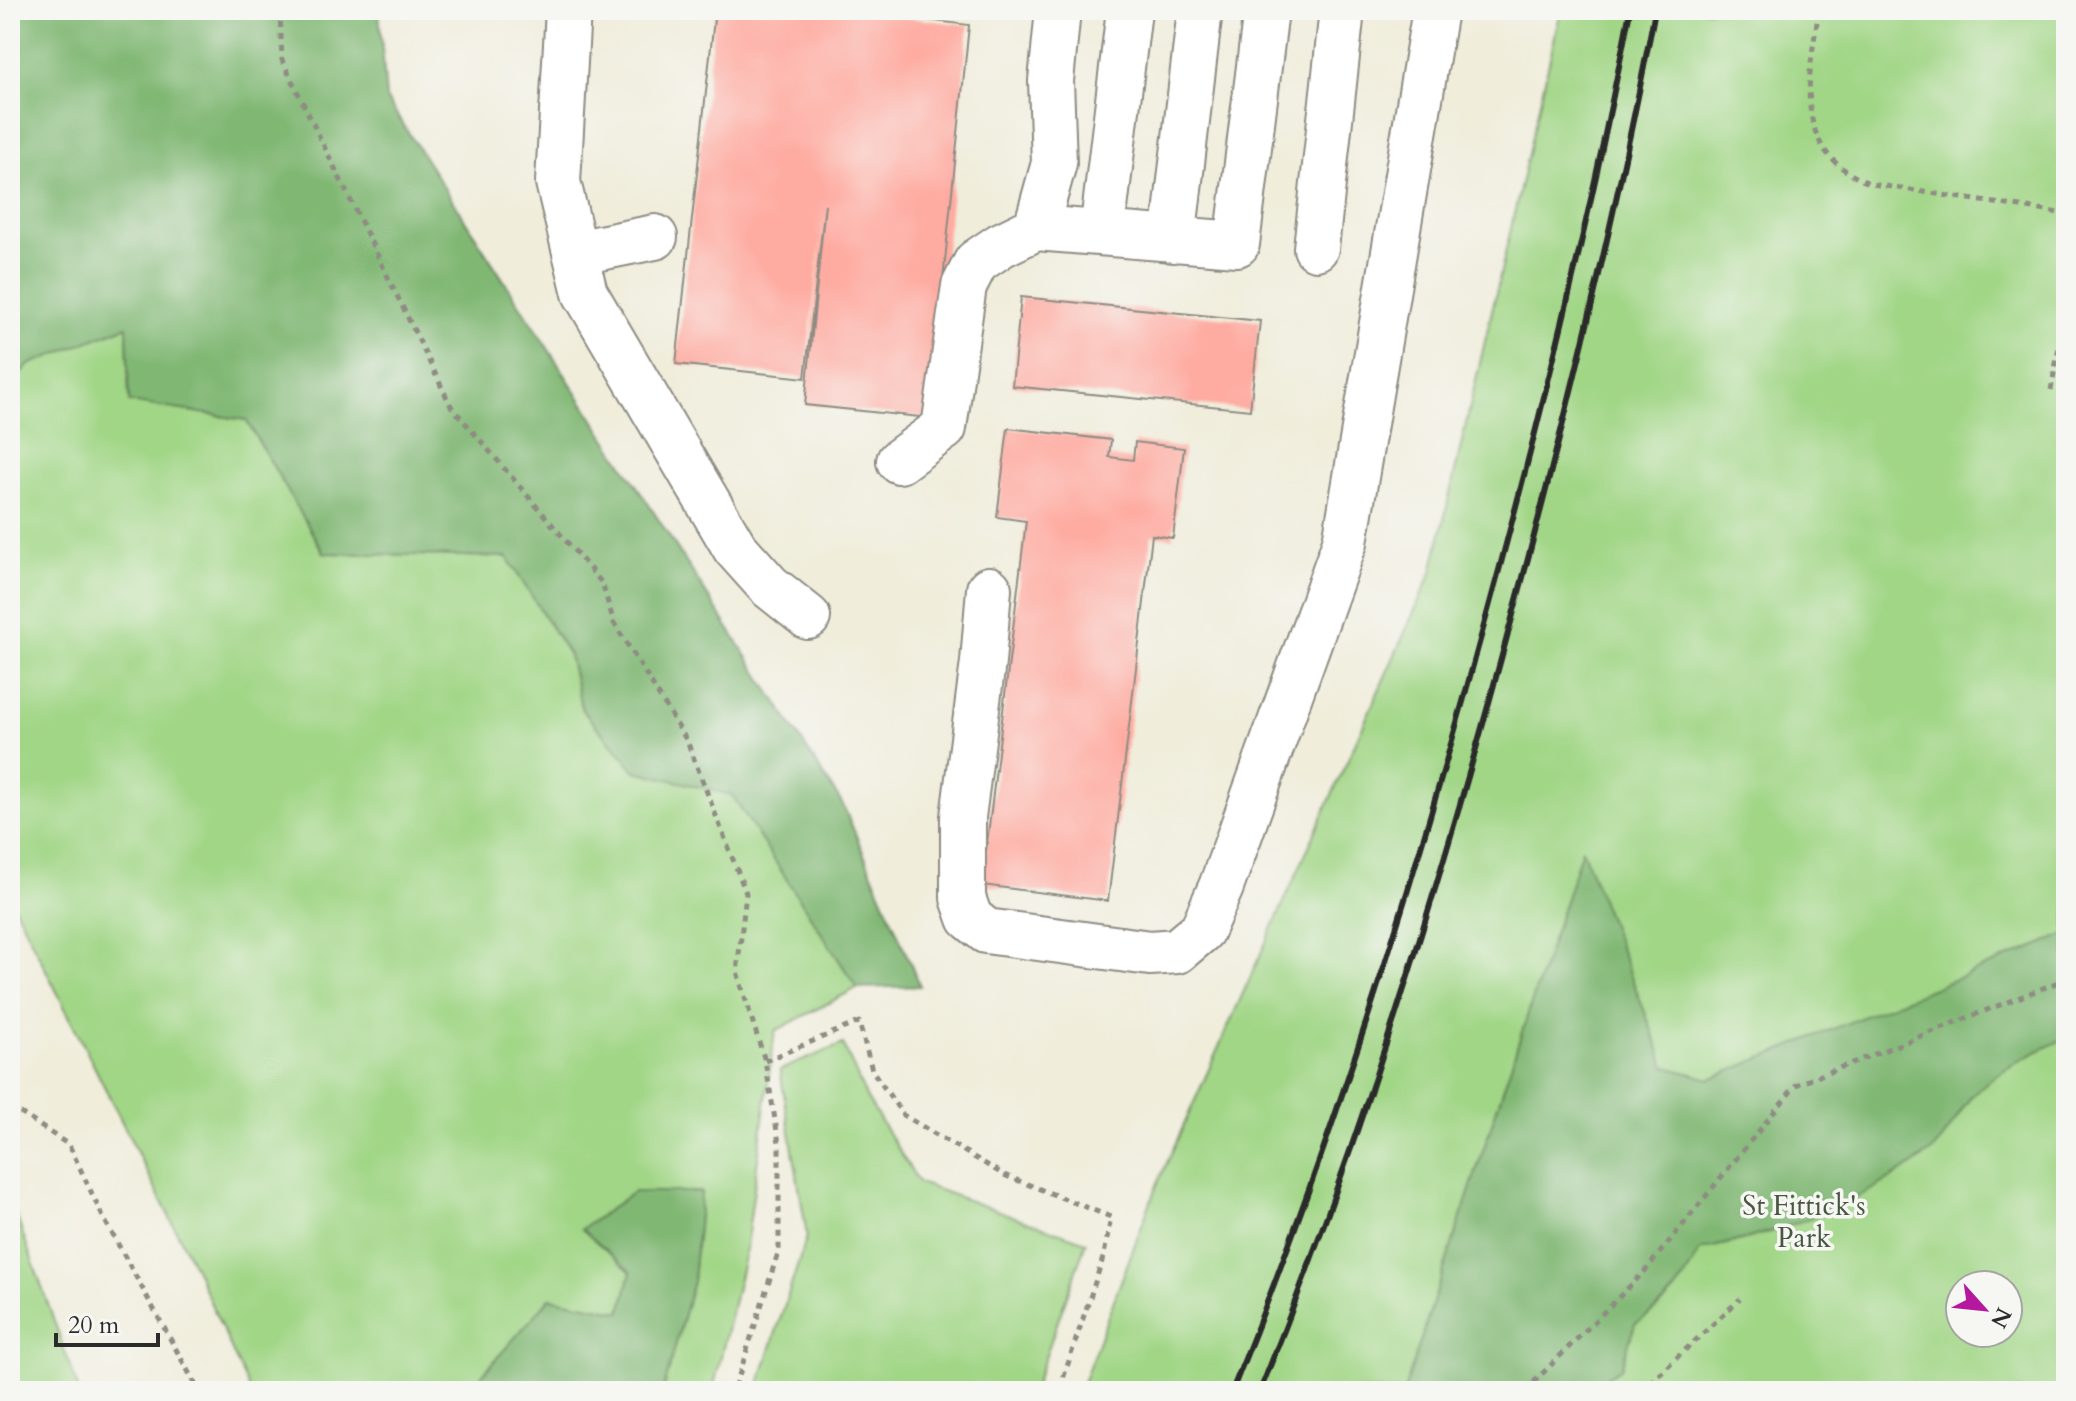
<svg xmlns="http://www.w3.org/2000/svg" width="2076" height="1401" font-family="Cardo,serif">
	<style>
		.green { fill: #a1d686; stroke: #668058; stroke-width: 2; fill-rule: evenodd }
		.forest { fill: #80b773; stroke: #56714f; stroke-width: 2 }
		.building { fill: #feaba1 }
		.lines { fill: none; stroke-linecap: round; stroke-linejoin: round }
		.minor-casing { stroke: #8e8c83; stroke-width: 48 }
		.path { stroke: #8e8c83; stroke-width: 5; stroke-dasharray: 6 6; stroke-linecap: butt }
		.minor { stroke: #fff; stroke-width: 44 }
		.rail { stroke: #2b2b2b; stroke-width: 6 }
		.labels { text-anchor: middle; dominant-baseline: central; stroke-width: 7; stroke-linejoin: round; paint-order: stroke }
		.park-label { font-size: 28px; fill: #485642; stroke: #f6f6f2 }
	</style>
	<rect width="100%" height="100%" fill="#f6f6f2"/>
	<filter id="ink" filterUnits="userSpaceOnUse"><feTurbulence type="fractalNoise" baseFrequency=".0125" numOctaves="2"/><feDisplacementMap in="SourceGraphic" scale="16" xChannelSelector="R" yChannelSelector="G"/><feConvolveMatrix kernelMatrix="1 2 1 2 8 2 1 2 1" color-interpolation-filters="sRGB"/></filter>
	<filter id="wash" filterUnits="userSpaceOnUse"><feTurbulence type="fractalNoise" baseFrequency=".006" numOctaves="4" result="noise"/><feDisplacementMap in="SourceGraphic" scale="32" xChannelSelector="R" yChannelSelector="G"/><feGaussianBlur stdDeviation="1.8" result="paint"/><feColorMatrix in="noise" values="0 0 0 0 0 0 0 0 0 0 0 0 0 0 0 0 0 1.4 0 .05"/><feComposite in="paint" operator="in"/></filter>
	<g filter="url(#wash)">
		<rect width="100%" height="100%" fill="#f0eddb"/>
		<path class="green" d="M1561,10H2066V1391H1080L1157,1185L1432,572ZM1960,1285H2008V1333H1960Z
			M127,326L129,401L246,420L324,553L507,557L569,655L582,710L636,771L732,794L857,988L775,1031L746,1248L713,1391H663L693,1281L701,1193L634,1192L582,1229L631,1272L621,1312L550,1298L468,1391H250L196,1270L10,898V385L28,365Z
			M843,1044L866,1097L919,1183L1086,1242L1033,1391H757L807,1236L780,1070Z
			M10,1198L79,1391H10Z"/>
		<path class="forest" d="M10,10H379L386,98L843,805L920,986L857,988L732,795L636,771L582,710L569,655L507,557L324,553L246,420L129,402L127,326L28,365L10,385Z
			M1582,849L1666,1067L1710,1079L2066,934V1038C2034,1053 1998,1069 1973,1095C1957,1112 1948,1139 1929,1153C1863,1203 1780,1233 1700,1250C1682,1286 1670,1302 1635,1324L1621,1368L1586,1391H1404Z
			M634,1192H701L693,1281L663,1391H468L550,1298L621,1312L631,1272L582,1229Z"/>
		<g id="blocks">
			<path class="building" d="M715,10H845L969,25L929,418L805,405L825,204L805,378L676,364Z
				M1021,297L1260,321L1250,410L1012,386Z
				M1008,428L1111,440L1109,457L1133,460L1135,442L1184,448L1173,538L1152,535L1108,901L982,885L1026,521L997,517Z"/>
		</g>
	</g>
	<g filter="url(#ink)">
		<use href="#blocks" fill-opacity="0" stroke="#8e8c83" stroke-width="2"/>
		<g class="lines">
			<g class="minor-casing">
				<path id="minor" d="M568,10L558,182L585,293L735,548L769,586L808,617
					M1036,228L1054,163L1051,81L1058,10
					M1102,233L1129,10
					M1173,240L1200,10
					M1316,248L1342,10
					M575,253L655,237
					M899,461L944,428L964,286L976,262L1001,245L1036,228L1237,244L1266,10
					M989,589L983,662L963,817V898L970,918L986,931L1150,953L1177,951L1202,930L1221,887L1345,542L1435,10"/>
			</g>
			<path class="path" d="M280,10L282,60L451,406L602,583L614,623L687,741L746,893L737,972L765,1061L779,1143V1250L734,1391
				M1819,10C1808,79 1790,154 1872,184L2066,214
				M2051,390L2066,309
				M765,1061L859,1022L872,1070L903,1115L1004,1175L1111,1217L1104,1255L1059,1391
				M10,1106L69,1145L103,1217L199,1391
				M1525,1391L1646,1270L1796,1085L2066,979
				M1641,1391L1740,1299"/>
			<use href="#minor" class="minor"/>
			<path class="rail" d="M1232,1391C1333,1143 1413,887 1483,629C1540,422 1590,221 1630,10
				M1260,1391C1361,1141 1441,882 1511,622C1566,419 1616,217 1655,10"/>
		</g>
	</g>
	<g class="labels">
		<g class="park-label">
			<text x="1804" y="1206">St Fittick's<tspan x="1804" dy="32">Park</tspan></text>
		</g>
	</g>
	<rect width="2076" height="1401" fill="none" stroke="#f6f6f2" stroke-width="40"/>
	<g transform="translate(1984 1309) rotate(117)"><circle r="38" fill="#f6f6f2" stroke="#a5a5a2" stroke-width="2"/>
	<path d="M0-6L14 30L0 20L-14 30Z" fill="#b5179e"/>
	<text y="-12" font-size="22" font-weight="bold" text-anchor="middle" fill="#2b2b2b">N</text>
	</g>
	<path d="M56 1333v12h102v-12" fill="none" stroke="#2b2b2b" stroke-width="4"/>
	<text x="68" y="1333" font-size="24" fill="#2b2b2b" stroke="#f6f6f2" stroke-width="6" paint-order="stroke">20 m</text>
</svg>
